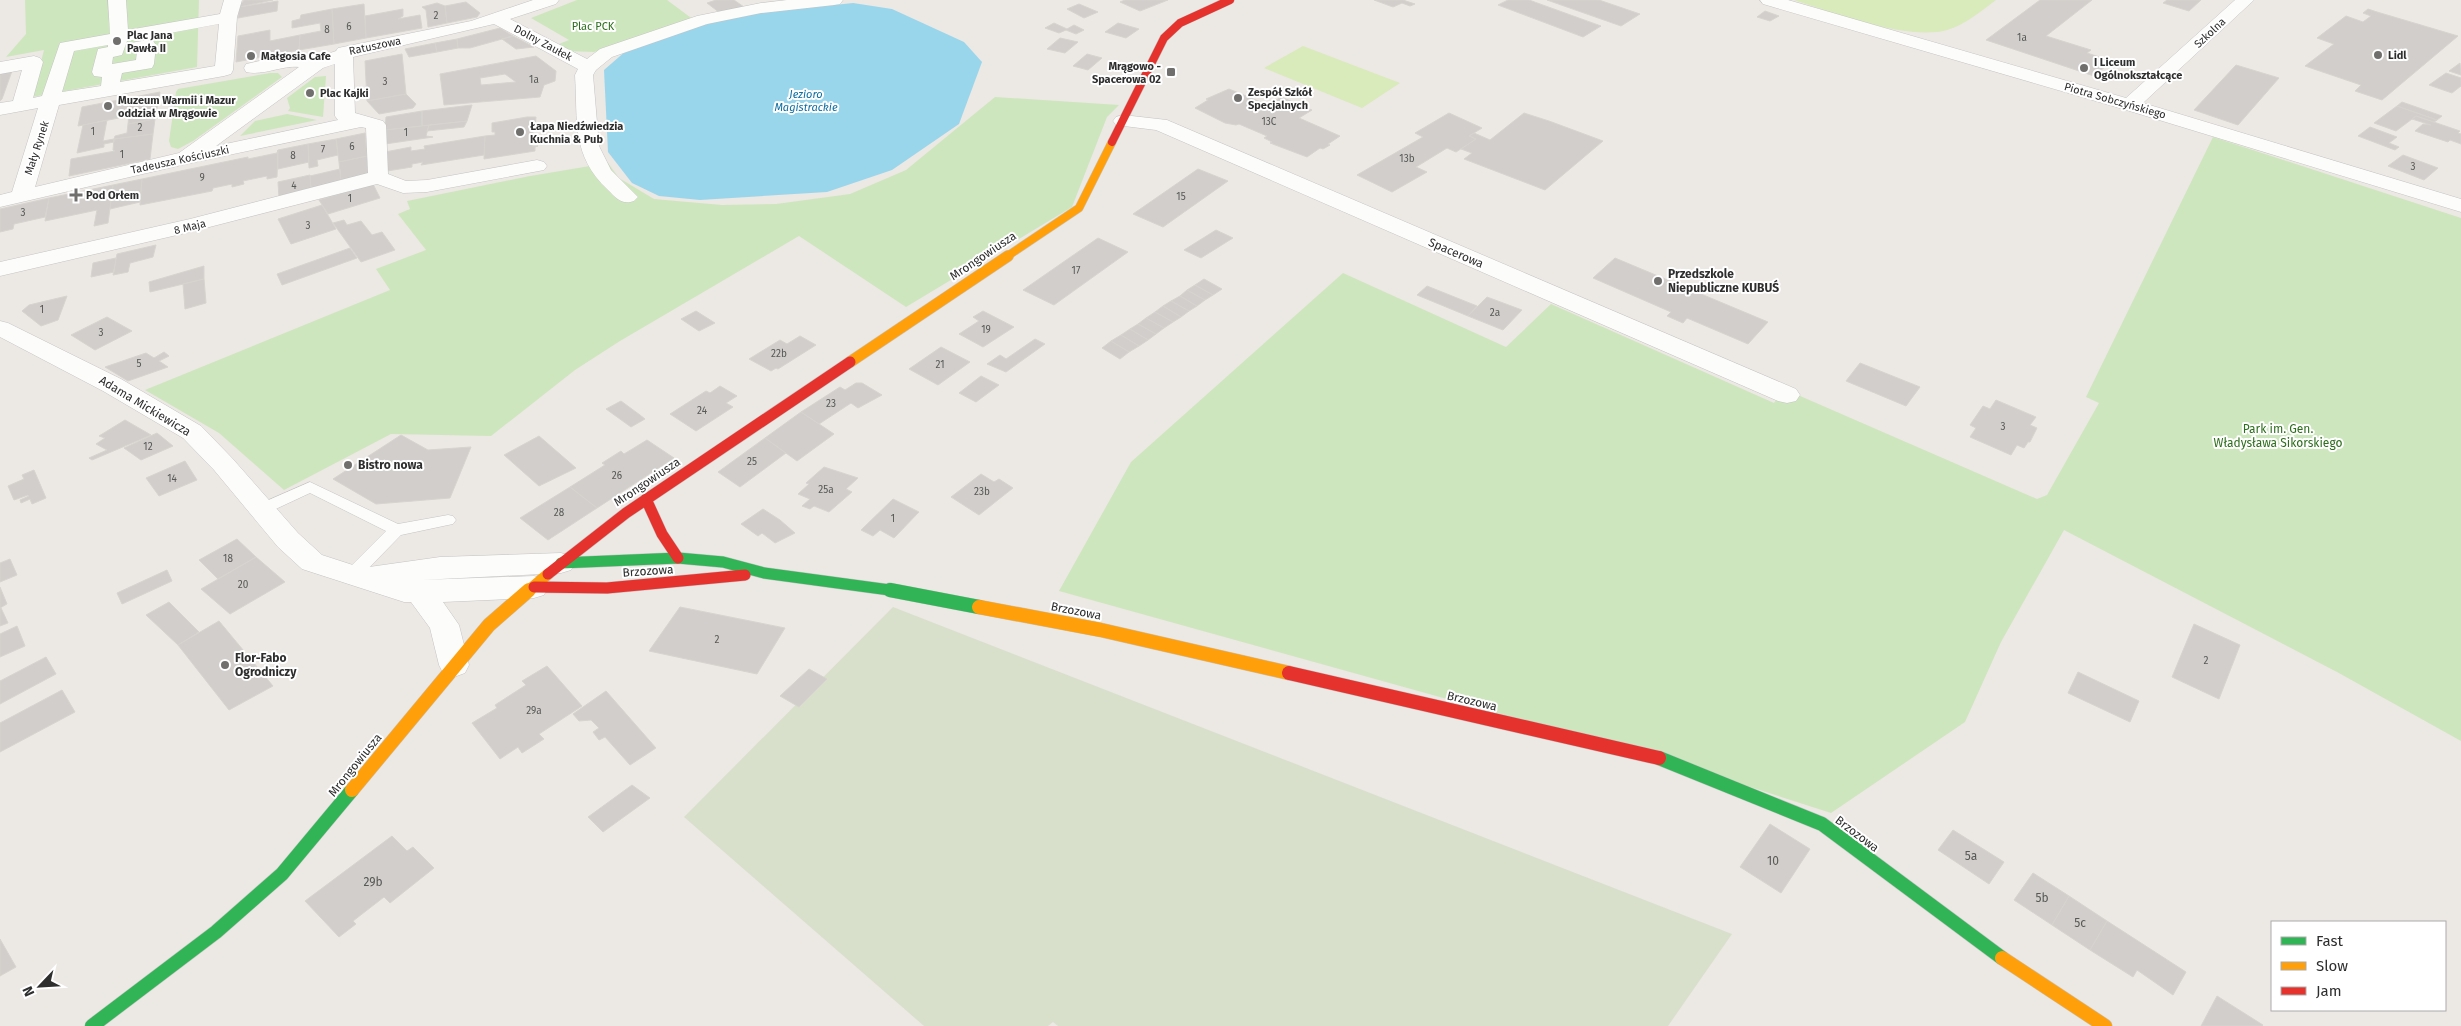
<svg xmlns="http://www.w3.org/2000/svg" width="2461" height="1026" font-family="'Fira Sans',sans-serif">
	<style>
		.green { fill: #cee6be }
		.cemetery { fill: #d8e0cc }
		.pitch { fill: #d9eabb }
		.water { fill: #99d6ec }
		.building { fill: #d1cecb; stroke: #d7d4d0; fill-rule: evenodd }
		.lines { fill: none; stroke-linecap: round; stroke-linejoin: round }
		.lane-casing { stroke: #c5c4c5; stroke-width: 1 }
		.street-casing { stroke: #c5c4c5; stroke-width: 1 }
		.fast-far1-casing { stroke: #c5c4c5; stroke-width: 12 }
		.fast-casing { stroke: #c5c4c5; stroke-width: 15 }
		.slow-far2-casing { stroke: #c5c4c5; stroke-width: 9 }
		.slow-far1-casing { stroke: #c5c4c5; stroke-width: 12 }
		.slow-casing { stroke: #c5c4c5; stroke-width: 15 }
		.jam-far2-casing { stroke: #c5c4c5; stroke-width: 9 }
		.jam-far1-casing { stroke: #c5c4c5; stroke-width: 12 }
		.jam-casing { stroke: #c5c4c5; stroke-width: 15 }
		.lane { fill: #fcfcfb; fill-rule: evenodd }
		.street { fill: #fcfcfb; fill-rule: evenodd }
		.fast-far1 { stroke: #30b455; stroke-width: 11 }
		.fast { stroke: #30b455; stroke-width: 14 }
		.slow-far2 { stroke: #ff9f0a; stroke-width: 8 }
		.slow-far1 { stroke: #ff9f0a; stroke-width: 11 }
		.slow { stroke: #ff9f0a; stroke-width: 14 }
		.jam-far2 { stroke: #e5322d; stroke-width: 8 }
		.jam-far1 { stroke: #e5322d; stroke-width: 11 }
		.jam { stroke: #e5322d; stroke-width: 14 }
		.poi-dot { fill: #706f6e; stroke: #fff; stroke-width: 2 }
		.labels { text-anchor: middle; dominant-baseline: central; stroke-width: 4; stroke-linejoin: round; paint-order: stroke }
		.number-label { font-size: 10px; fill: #585857 }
		.far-park-label { font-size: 11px; fill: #2c6e1b; stroke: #fff }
		.far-street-label { font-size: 11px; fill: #2e2e2e; stroke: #fff }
		.far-poi-label { font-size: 11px; font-weight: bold; fill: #2e2e2e; stroke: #fff; text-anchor: start }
		.far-water-label { font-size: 11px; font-style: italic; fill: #0d6fa3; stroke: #fff }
		.street-label { font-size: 12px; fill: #2e2e2e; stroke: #fff }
		.poi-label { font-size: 12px; font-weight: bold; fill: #2e2e2e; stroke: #fff; text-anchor: start }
		.park-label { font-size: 12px; fill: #2c6e1b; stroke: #fff }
		.near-number-label { font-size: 12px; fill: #585857 }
	</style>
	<rect width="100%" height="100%" fill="#ece8e4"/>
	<path class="green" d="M25,0H199L197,67L32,97L44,50L6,57L26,34Z
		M577,0H667L694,20L594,52L568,51L559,44L569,40L531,18Z
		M270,73H278L282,77L193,141L178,149L171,147L169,141L176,92L178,89Z
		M326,76L323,117L288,111L290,108L287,98L315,77Z
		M995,97L1119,105L1107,117L1072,207L906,307L799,236L620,341L575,370L491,436L391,434L284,490L219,433L145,390L390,290L376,269L426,250L398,214L410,209L407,201L530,176L608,163L619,178L654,199L722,205L776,204L850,194L906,170Z
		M287,114L317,120L240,136L255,121Z
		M2213,137L2461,218V741L2337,672L2064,530L2001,642L1965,722L1831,813L1663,759L1059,591L1131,462L1343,273L1506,347L1551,304L1774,403L1784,389L2037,499L2047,495L2099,403L2086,397Z"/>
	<path class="cemetery" d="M893,607L1732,934L1668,1026H1058L1053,1022L1048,1026H924L684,817Z"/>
	<path class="pitch" d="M1794,0H1996C1981,11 1965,25 1947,30C1908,41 1833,13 1794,0Z
		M1303,46L1400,83L1362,108L1264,68Z"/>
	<path class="water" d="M853,3L892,9L964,42L982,62L959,124L892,170L827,192L700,200L659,196L632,183L608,152L604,70L627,50L690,28L751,14Z"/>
	<path class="building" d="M244,0H273L239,7Z
		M716,0H734L744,7L720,13L707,3Z
		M1125,0H1168L1140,11L1120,2Z
		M1374,0H1403L1415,4L1410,6L1402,3L1393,7Z
		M1508,0H1529L1601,26L1583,37L1498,5Z
		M1547,0H1599L1640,14L1621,26Z
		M2040,0H2092L2046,36L2091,50L2087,53L2112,61L2094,76L1986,40Z
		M2167,0H2201L2189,11L2163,3Z
		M278,1L277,11L238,18L239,7Z
		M466,2L480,13L477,17L447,23L445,6Z
		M437,3L445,6L447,23L428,27L426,10L422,7Z
		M364,4L366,38L334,44L332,9Z
		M1079,4L1098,12L1084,18L1067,9Z
		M332,9L334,44L299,50L300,35L321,31L320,23L292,28V21L300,19L301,15Z
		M403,9V16L398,19L420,15L422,28L366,38L365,16Z
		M2368,9L2377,12L2458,36L2382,100L2355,91L2361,85L2305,66L2334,44L2317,38L2346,16L2363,22L2371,16L2363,13Z
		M1765,11L1779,16L1770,21L1757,17Z
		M1054,23L1067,29L1074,25L1084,30L1076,34L1066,30L1059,33L1045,28Z
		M1118,23L1139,29L1126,38L1105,32Z
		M500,28L513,36L470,48H458L457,39Z
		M270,30V41L300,35L299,50L236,62L238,36Z
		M513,36L534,47L516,49L502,39Z
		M1060,38L1078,42L1065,53L1047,49Z
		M457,39L458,48L437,52L435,43Z
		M435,43L437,52L409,57L405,49Z
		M402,54L406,94L367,101L365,61Z
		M1087,54L1102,58L1088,70L1073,66Z
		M536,56L556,71L555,81L544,85L540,97L444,105L440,74ZM505,74L516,82L481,85L480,78Z
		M2460,63L2461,75L2449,71Z
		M2236,65L2279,78L2238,125L2194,110Z
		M12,71L2,99L0,101V72Z
		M2446,73L2461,78V86L2452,93L2429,85Z
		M1229,89L1268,105L1281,97L1312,110L1299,118L1340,136L1328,144L1330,145L1323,149L1320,148L1307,157L1270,143L1272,142L1264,138L1267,136L1239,124L1236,125L1225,123L1195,108L1208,100L1206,99Z
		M160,92L155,119L128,124L129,116L78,126L82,107Z
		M406,94L416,104L413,108L379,114L367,101Z
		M2402,102L2442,116L2437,120L2397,106Z
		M472,105L467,121L422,126V111Z
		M2397,106L2437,120L2434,122L2416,116L2396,131L2374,123Z
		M422,111V126L385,130L386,117Z
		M1449,113L1482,128L1469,136L1476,139L1456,152L1447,148L1416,167L1427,172L1392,192L1357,175L1423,137L1415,133Z
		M1524,113L1549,121L1603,141L1545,190L1464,159L1472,153L1461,149L1476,139L1469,136L1474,133L1490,140Z
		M2416,116L2460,131L2458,133L2461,134V144L2450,140L2448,142L2415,131L2423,124L2431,125L2412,119Z
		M527,117H536L535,128L537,129L533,130L532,146H538L535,147V151L484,159L485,136L495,135V132H492V123Z
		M155,119L153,134L114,139L115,136L127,133L128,124Z
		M107,120L103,141L114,139V142L104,144V147L77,153L83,125Z
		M467,121L464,127L427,131L429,125Z
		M429,125L426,136L433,137L385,144V130Z
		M2370,127L2397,137L2389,143L2399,147L2395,150L2358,136Z
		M365,133L367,156L339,162L336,139Z
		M153,134L150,159L69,176L71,159L115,151L113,150L114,139Z
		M485,136L484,155L421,165L423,162L412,164V167L387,171L385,152L411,147V151L425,149L424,146Z
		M336,139L338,155L317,160L318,166L309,168L308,144Z
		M308,144L309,162L278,169V150Z
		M278,150L277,177L267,179V176L243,181L244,184L232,187V184L213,188L212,191L140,205L142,179L248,157V159L277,153Z
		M2403,155L2438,168L2424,180L2388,166Z
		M367,156L369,175L341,182L339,162Z
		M340,169L341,182L311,189L310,176Z
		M1198,169L1228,181L1163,227L1133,214Z
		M310,175L311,189L279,198L278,182Z
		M142,179L140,202L110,209L113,185Z
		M373,184L380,198L328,214L319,200Z
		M113,185L108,223L94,226L97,210L45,221L49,198Z
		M49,198L45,217L14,224L13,229L0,232V209Z
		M322,205L336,229L291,244L278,219Z
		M344,220L347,225L361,221L372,235L382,232L395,250L361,262L333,223Z
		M1216,230L1233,238L1201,258L1184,250Z
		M1098,238L1128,252L1054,305L1023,290Z
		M156,245L153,257L130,263L128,272L113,275L117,254Z
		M350,248L357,258L282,285L277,274Z
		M116,258L114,272L91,277L93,263Z
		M1615,258L1768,322L1748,344L1687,318L1683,323L1667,316L1671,312L1593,278Z
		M204,266V279L150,292L149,282Z
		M204,279L206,303L185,309L183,284Z
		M1204,279L1222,289L1213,295L1195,285Z
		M1195,285L1213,295L1205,300L1187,290Z
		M1427,286L1477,306L1468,316L1417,295Z
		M1187,290L1205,300L1197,306L1180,296Z
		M67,296L58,320L41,326L22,311L29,305Z
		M1180,296L1197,306L1189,311L1171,301Z
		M1487,297L1522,310L1503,330L1468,316Z
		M1171,301L1189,311L1181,317L1163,306Z
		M1163,306L1181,317L1173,322L1155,312Z
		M696,311L715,323L699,331L681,319Z
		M983,311L1014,327L983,347L959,334L979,321L973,317Z
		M1155,312L1173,322L1164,328L1146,318Z
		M107,317L132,331L95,350L71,335Z
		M1146,318L1164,328L1156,334L1138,324Z
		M1138,324L1156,334L1148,340L1130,329Z
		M1130,329L1148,340L1139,346L1121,335Z
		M1121,335L1139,346L1129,352L1111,341Z
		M800,336L816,345L778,369L776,368L771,371L749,359L780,340L787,344Z
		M1035,339L1045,344L1006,372L987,364L1000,355L1006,359Z
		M1111,341L1129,352L1120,359L1102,348Z
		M941,347L970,362L938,385L909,369Z
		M164,352L169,356L159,361L168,367L128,381L105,367L146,353L154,358Z
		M1860,363L1920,387L1906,406L1846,381Z
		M981,376L999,385L976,402L959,393Z
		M856,383H862L882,395L858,408L851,403L819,424L801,412L840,387L845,390Z
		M720,386L737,396L726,403L733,407L696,431L670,414L706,391L710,393Z
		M1996,400L2036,417L2030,425L2037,428L2030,442H2028L2024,448L2017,445L2011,455L1970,437L1976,428L1970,425L1983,406L1990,409Z
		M621,401L640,415L645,419L631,427L606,409Z
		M801,412L834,434L797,461L765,438Z
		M125,420L151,435L92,460L89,458L107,450L96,444L105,438L99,436Z
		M157,433L173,446L141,460L124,448Z
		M401,435L428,450L471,447L450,498L376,504L333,479Z
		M539,436L576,468L539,486L504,455Z
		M765,438L786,453L740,487L718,472Z
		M647,440L674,458L597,508L570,487L605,465L602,463L621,451L624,454Z
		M185,461L197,480L159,496L146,478Z
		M824,467L858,478L846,489L852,492L829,512L814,506L810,509L802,506L810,499L798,494L809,484L806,483Z
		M34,470L46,498L32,504L30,499L21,503L20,500L29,496L28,495L14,500L8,486L24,479L22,475Z
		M981,474L994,482L999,479L1013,488L979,515L951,497Z
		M570,487L597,508L548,540L520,518Z
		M893,499L919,512L894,538L880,530L873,536L861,530Z
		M763,509L780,520L795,533L775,543L762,533L758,536L741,524Z
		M237,539L256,557L218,579L199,560Z
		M256,557L285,582L230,614L201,589Z
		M10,559L17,575L0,582V563Z
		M167,570L172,581L122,604L117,593Z
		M0,587L7,604L0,608Z
		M169,602L199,632L178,645L146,615Z
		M680,607L785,628L757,674L649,651Z
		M1,608L8,623L0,626V609Z
		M219,621L273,686L229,710L178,645Z
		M2194,624L2240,645L2219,699L2172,677Z
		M17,626L25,646L0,657V634Z
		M46,657L56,674L0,704V681Z
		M547,666L582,706L539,734L544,739L522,753L518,747L500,759L472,723L497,708L495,705L526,685L522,681Z
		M809,669L827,679L799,707L780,696Z
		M2078,672L2139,701L2130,722L2068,693Z
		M62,690L75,712L0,752V723Z
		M606,691L656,748L630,765L605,737L599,740L593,732L599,728L591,720L579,721L573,714Z
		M632,785L650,798L603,832L588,817Z
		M1770,824L1810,849L1781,893L1740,867Z
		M1953,830L2004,862L1989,884L1938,850Z
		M392,836L407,851L413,847L434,868L390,903L384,897L353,921L356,924L339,937L305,901Z
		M2033,873L2069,896L2052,925L2014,900Z
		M2069,896L2107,921L2090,950L2052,925Z
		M2107,921L2186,972L2173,995L2137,970L2133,977L2090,950Z
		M0,939L16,967L0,976Z
		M2217,996L2263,1025L2262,1026H2201Z"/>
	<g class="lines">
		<g class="lane-casing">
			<path id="lane" d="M310,482L398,524L448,515L453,516L456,520L453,524L448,525L401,535L357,580H345L343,576L345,572L386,531L310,493L265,514H255L253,510L255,506Z"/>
		</g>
		<g class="street-casing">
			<path id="street" d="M108,0H126L128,30L220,14L224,0H242L237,17L233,70L231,74L224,76L59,105L35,187L179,153L299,67C282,65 264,76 246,72L244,68L246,64C261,61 279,55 293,56C315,56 314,59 336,51L338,48L471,21L533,0H559L556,4L510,19L587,59L600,49L697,16L761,3L787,0H843L840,4L834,5L761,13L707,24L612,57L596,70L593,75L599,146L611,170L638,197L634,201C622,205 617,199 608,190C571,155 578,122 575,75L578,69L494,24L353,57L355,113L383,121L386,125L388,174L406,181L427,180L537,160L544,162L547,166L544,170L427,192L403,193L377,184L190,232L0,276V262L190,219L368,173L366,128L361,127L186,164L0,207V195L12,192L38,108L0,115V103L13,101L22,70L0,74V62L34,56L40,58L43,62L33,98L42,96L60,43L110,34ZM219,24L215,66L120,82L122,73L152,68L154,64L156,45L153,41L147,40L131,43L128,47L131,51L137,52L136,60L112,64L113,57L122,55L127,41ZM108,45V47L98,49L92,72L94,76L102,77L101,86L62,92L74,51ZM335,64V116L338,120L216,146L323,68Z
				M1760,0H1788L2126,98L2235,0H2254L2143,103L2461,199V212L2123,109L1763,4Z
				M1123,115L1167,120L1796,389L1800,395L1796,401L1787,403L1778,401L1156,130L1116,125L1113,121L1116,117Z
				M0,321L8,323L121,379L201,426L232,458L298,533L322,555L362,568L440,557L561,553L571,556L575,563L571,570L561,573L421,580L534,576L544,579L548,587L544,595L534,598L443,602L459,625L469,665L465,673L454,677L443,673L439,665L430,628L411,602H404L302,569L278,547L214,470L183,438L103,391L0,337Z"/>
		</g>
		<g class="fast-far1-casing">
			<path id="fast-far1" d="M561,563L678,558L723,562L764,573L897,591"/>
		</g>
		<g class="fast-casing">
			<path id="fast" d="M890,590L979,607
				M1659,758L1822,824L2002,958
				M92,1026L216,932L282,874L352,790"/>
		</g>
		<g class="slow-far2-casing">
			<path id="slow-far2" d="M1006,257L1079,208L1112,142"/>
		</g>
		<g class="slow-far1-casing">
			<path id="slow-far1" d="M850,362L1008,256
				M528,591L548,574"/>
		</g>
		<g class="slow-casing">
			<path id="slow" d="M979,607L1101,630L1289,673
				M352,790L489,625L529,590
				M2002,958L2105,1026"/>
		</g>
		<g class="jam-far2-casing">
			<path id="jam-far2" d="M1112,142L1164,38L1180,23L1230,0"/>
		</g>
		<g class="jam-far1-casing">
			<path id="jam-far1" d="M646,499L662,534L678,558
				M548,574L626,513L850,362
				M534,587L607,588L745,575"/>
		</g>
		<g class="jam-casing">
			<path id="jam" d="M1289,673L1659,758"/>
		</g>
		<use href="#lane" class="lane"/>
		<use href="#street" class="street"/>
		<use href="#fast-far1" class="fast-far1"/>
		<use href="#fast" class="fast"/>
		<use href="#slow-far2" class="slow-far2"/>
		<use href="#slow-far1" class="slow-far1"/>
		<use href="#slow" class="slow"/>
		<use href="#jam-far2" class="jam-far2"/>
		<use href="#jam-far1" class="jam-far1"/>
		<use href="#jam" class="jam"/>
	</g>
	<g class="poi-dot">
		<circle cx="117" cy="41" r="5"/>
		<circle cx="2378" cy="55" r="5"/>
		<circle cx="251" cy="56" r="5"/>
		<circle cx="2084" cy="68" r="5"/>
		<rect x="1166" y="67" width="10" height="10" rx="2.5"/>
		<circle cx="310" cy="93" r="5"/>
		<circle cx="1238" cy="98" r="5"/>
		<circle cx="108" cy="106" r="5"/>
		<circle cx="520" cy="132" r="5"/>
		<path d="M73.5 187.5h5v5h5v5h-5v5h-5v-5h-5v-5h5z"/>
		<circle cx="1658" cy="281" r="5"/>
		<circle cx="348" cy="465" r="5"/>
		<circle cx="225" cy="665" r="5"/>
	</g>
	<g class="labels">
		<g class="number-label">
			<text x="436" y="16">2</text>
			<text x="349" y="27">6</text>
			<text x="327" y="30">8</text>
			<text x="2022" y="38">1a</text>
			<text x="534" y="80">1a</text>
			<text x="385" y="82">3</text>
			<text x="1269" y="122">13C</text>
			<text x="140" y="128">2</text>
			<text x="93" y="132">1</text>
			<text x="406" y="133">1</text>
			<text x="352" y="147">6</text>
			<text x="323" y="150">7</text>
			<text x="122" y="155">1</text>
			<text x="293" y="156">8</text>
			<text x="1407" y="159">13b</text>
			<text x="2413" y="167">3</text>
			<text x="202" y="178">9</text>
			<text x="294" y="186">4</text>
			<text x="1181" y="197">15</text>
			<text x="350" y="199">1</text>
			<text x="23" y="213">3</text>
			<text x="308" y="226">3</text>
			<text x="1076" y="271">17</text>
			<text x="42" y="310">1</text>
			<text x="1495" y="313">2a</text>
			<text x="986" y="330">19</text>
			<text x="101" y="333">3</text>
			<text x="779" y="354">22b</text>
			<text x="139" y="364">5</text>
			<text x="940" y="365">21</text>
			<text x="831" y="404">23</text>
			<text x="702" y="411">24</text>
			<text x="2003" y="427">3</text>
			<text x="148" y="447">12</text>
			<text x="752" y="462">25</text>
			<text x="617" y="476">26</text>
			<text x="172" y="479">14</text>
			<text x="826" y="490">25a</text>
			<text x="982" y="492">23b</text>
			<text x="559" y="513">28</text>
			<text x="893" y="519">1</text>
			<text x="228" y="559">18</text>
			<text x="243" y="585">20</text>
			<text x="717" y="640">2</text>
			<text x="2206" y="661">2</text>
			<text x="534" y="711">29a</text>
		</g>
		<g class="far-park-label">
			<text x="593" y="26">Plac PCK</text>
		</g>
		<g class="far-street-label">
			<text transform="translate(2210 33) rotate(-43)">Szkolna</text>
			<text transform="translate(543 43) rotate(28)">Dolny Zaułek</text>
			<text transform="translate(375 46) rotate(-12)">Ratuszowa</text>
			<text transform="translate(2115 101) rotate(16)">Piotra Sobczyńskiego</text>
			<text transform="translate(37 148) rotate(-72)">Mały Rynek</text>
			<text transform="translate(180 160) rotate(-12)">Tadeusza Kościuszki</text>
			<text transform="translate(190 227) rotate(-14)">8 Maja</text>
		</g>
		<g class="far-poi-label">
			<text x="127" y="35">Plac Jana<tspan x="127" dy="13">Pawła II</tspan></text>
			<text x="2388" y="55">Lidl</text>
			<text x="261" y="56">Małgosia Cafe</text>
			<text x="2094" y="62">I Liceum<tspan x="2094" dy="13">Ogólnokształcące</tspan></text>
			<text x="1161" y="66" text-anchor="end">Mrągowo -<tspan x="1161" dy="13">Spacerowa 02</tspan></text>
			<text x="1248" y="92">Zespół Szkół<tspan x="1248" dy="13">Specjalnych</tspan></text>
			<text x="320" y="93">Plac Kajki</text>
			<text x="118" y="100">Muzeum Warmii i Mazur<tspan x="118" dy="13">oddział w Mrągowie</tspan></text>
			<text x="530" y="126">Łapa Niedźwiedzia<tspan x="530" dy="13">Kuchnia &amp; Pub</tspan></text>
			<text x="86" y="195">Pod Orłem</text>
		</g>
		<g class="far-water-label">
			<text x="806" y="94">Jezioro<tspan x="806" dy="13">Magistrackie</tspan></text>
		</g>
		<g class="street-label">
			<text transform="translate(1456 253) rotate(23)">Spacerowa</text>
			<text transform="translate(983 256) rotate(-34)">Mrongowiusza</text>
			<text transform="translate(145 406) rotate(31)">Adama Mickiewicza</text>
			<text transform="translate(647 482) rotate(-34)">Mrongowiusza</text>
			<text transform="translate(648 571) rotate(-4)">Brzozowa</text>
			<text transform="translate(1076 611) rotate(11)">Brzozowa</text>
			<text transform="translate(1472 701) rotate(13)">Brzozowa</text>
			<text transform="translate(355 765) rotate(-51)">Mrongowiusza</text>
			<text transform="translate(1857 834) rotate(37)">Brzozowa</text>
		</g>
		<g class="poi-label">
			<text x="1668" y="274">Przedszkole<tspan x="1668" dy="14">Niepubliczne KUBUŚ</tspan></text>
			<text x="358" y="465">Bistro nowa</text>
			<text x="235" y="658">Flor-Fabo<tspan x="235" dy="14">Ogrodniczy</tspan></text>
		</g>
		<g class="park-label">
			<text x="2278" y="429">Park im. Gen.<tspan x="2278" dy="14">Władysława Sikorskiego</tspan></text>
		</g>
		<g class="near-number-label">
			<text x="1971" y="856">5a</text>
			<text x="1773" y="861">10</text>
			<text x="373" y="882">29b</text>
			<text x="2042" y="898">5b</text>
			<text x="2080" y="923">5c</text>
		</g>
	</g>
	<rect x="2271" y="921" width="175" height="90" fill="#ffffff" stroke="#ababab"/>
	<rect x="2281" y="937" width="25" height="8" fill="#30b455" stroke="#ababab"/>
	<text x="2316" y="946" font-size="15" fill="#2e2e2e">Fast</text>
	<rect x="2281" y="962" width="25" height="8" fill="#ff9f0a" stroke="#ababab"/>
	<text x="2316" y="971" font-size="15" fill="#2e2e2e">Slow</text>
	<rect x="2281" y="987" width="25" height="8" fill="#e5322d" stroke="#ababab"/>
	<text x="2316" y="996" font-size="15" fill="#2e2e2e">Jam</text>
	<g transform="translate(40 986) rotate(245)" stroke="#ffffff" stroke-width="4" paint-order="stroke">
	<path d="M0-4L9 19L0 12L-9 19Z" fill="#2e2e2e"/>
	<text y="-8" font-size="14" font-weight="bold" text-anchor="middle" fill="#2e2e2e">N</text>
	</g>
</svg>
